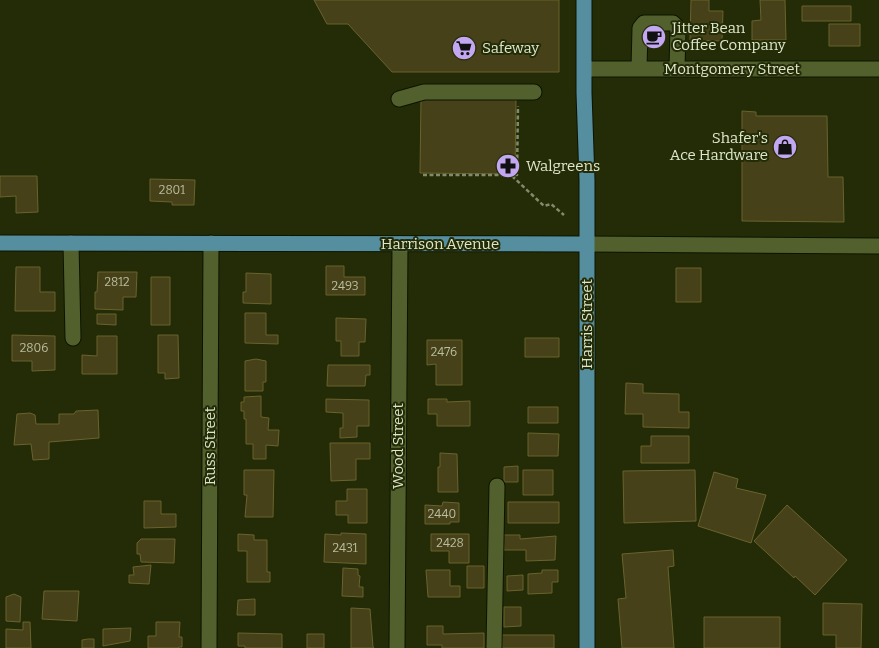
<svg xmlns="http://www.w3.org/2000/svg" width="879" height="648" font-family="Bitter,serif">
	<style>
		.building { fill: #464118; stroke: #69632d }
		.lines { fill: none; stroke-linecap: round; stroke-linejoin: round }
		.minor-casing { stroke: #0d1400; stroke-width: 17 }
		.major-casing { stroke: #0d1400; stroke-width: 17 }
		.path { stroke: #818a6a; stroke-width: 2.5; stroke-dasharray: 4 2.5; stroke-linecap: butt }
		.minor { stroke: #52602e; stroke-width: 15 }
		.major { stroke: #558e9f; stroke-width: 15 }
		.labels { text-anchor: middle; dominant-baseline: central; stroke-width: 4; stroke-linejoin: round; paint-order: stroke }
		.number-label { font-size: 12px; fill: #b8be9f }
		.poi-label { font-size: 15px; fill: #dee7cc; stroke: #232c06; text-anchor: start }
		.street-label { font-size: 15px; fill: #dee7cc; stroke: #232c06 }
	</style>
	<rect width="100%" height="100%" fill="#232c06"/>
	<path class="building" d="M314,0H559V72H392L348,24H327Z
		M691,0H709V11H723L722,41L690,40Z
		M760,0H785L786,40H752V21L761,20Z
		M802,6H851V21H802Z
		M829,24H860V46H829Z
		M650,29H658V44H651Z
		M421,98H516L515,174L420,173Z
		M742,111L756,112V116H827L828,177H843L844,222L742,221Z
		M0,176H37L38,212L16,213V196L0,197Z
		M150,179L195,180L194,205H172V202L150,201Z
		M326,266H344V277H365V295H326Z
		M16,267H40V292H55V311H15Z
		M676,268H701V302H676Z
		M98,272H137L136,297H123V310L95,309V292H97Z
		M246,273L271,274V304L243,303V292H246Z
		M151,277H170V325H151Z
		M245,313H266V335H278V344L245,343Z
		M97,314H116V325L97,324Z
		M336,318L366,319L365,342H359V356H341V341H336Z
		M12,335L55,336V370L32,371V361H12Z
		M158,335H178L179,378L165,379V373H158Z
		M97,336H117V374H82V355L97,356Z
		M525,338H559V357H525Z
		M427,340H462V385H436V364L427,365Z
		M256,359L266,361V382H263V391H245V361Z
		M328,365H370V375H366L365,386H327Z
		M626,383L643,384V393L679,394V412H689V428L643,427V414H625Z
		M261,396V417L269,418L268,430H279L278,446L266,445V459H253V444H246V419H244V411H241V402H244V397Z
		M326,399L369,400V426H357V437L340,438V428H343V413L326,412Z
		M428,399H447V402L470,401V426H437V414H428Z
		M528,407H558V423H528Z
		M98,410L99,438L49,442V459L33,460L31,444L14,445L17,414L30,413L35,415L36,424H59V414H74L76,411Z
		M528,433L559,434L558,456H528Z
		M651,436H689V463H641V446H651Z
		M330,443H370V459H356V480L331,481Z
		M440,453L457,454L458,492H438V467H440Z
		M518,466V482H504V467Z
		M244,470H274L273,517H245L247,495H244Z
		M523,470H553V495H523Z
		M695,470L696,521L624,523L623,471Z
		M714,472L738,479L736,488L766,495L751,543L698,526Z
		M347,489H367V523H348V515H336V501H347Z
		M144,501H161V514H176V527L144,528Z
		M443,502L459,503V522H450V524H425V505L442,506Z
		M508,502H559V523H508Z
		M787,505L847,560L815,595L795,576L794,578L754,541Z
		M341,533L366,534V564L324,562L325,534L341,535Z
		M238,534L254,535V540H267V572H270V582H247V551H238Z
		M431,534H469V563H449V551H431Z
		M503,535H520V539L556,536L555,560L526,561V550H504Z
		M141,539H175L174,563L141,562L140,554H137V543Z
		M673,550L674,566L668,567L674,648H622L618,599L626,598L622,554Z
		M151,565L149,584L129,583V575H134L133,567Z
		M467,566H484V588H467Z
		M343,568L358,569V575L360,576L359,587H363V597L342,596Z
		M426,570H450V586H460V597H428Z
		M542,570H558V582H552V593L528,594V574L542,573Z
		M523,575V590L507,591V576Z
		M44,591H79L77,621L42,619Z
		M14,594L21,597L20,622L6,621V597Z
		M255,599V615H237L238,600Z
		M823,603L862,604L861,648H836V635H823Z
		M504,607H521V626L504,627Z
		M351,608L370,609L373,647L374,648H351Z
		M704,617H780V648H704Z
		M23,622H30L31,648H6V629L23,630Z
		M156,622H180L179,637H182V647H179L178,648H148V636H156Z
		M427,626H443V634L484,633V648H442V645H427Z
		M131,628L130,641L103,646V629Z
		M238,633L282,634V648H245V646H238Z
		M307,634H324V648H307Z
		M502,635H554V648H502Z
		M88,639H94V648H82V640Z"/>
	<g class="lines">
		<g class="minor-casing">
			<path id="minor" d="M585,69H879
				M639,69L640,28L644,23H673L678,28L677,69
				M399,99L424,92H534
				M71,243L73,338
				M587,244L879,246
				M209,648L211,243
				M397,648L400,244
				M494,648L497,486"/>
		</g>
		<g class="major-casing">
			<path id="major" d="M584,0V93L587,180V648
				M0,243L587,244"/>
		</g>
		<path class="path" d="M423,175H517L518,106
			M512,176L544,206L551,204L564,215"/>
		<use href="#minor" class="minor"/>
		<use href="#major" class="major"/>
	</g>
	<defs>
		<g id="cafe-disc" transform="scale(1.25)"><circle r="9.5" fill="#c4a7f1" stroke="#232c06"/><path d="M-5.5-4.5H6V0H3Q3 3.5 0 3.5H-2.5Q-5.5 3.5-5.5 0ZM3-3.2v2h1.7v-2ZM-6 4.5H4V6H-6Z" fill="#111"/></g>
		<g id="supermarket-disc" transform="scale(1.25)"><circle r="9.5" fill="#c4a7f1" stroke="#232c06"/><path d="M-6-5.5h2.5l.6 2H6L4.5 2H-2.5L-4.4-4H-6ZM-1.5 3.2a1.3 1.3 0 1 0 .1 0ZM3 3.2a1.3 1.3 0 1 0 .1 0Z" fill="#111"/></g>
		<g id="shop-disc" transform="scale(1.25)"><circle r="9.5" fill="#c4a7f1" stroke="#232c06"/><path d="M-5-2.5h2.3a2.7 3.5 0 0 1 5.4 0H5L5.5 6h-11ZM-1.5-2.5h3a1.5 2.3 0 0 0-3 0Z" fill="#111"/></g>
		<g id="pharmacy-disc" transform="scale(1.25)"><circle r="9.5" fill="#c4a7f1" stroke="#232c06"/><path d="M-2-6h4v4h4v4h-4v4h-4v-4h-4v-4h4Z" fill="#111"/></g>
	</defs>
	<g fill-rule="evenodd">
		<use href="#cafe-disc" x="654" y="37"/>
		<use href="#supermarket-disc" x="464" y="48"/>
		<use href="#shop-disc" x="785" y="147"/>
		<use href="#pharmacy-disc" x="508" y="166"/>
	</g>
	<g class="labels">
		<g class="number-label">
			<text x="172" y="190">2801</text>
			<text x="117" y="282">2812</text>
			<text x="345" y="286">2493</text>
			<text x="34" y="348">2806</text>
			<text x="444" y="352">2476</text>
			<text x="442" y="514">2440</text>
			<text x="450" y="543">2428</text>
			<text x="345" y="548">2431</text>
		</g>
		<g class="poi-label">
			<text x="672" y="28">Jitter Bean<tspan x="672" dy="17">Coffee Company</tspan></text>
			<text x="482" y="48">Safeway</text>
			<text x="768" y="138" text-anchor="end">Shafer's<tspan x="768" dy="17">Ace Hardware</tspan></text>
			<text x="526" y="166">Walgreens</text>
		</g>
		<g class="street-label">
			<text x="732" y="69">Montgomery Street</text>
			<text x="440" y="244">Harrison Avenue</text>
			<text transform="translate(587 324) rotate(-90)">Harris Street</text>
			<text transform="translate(210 446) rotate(-90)">Russ Street</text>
			<text transform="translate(398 446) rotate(-90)">Wood Street</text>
		</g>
	</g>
</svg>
